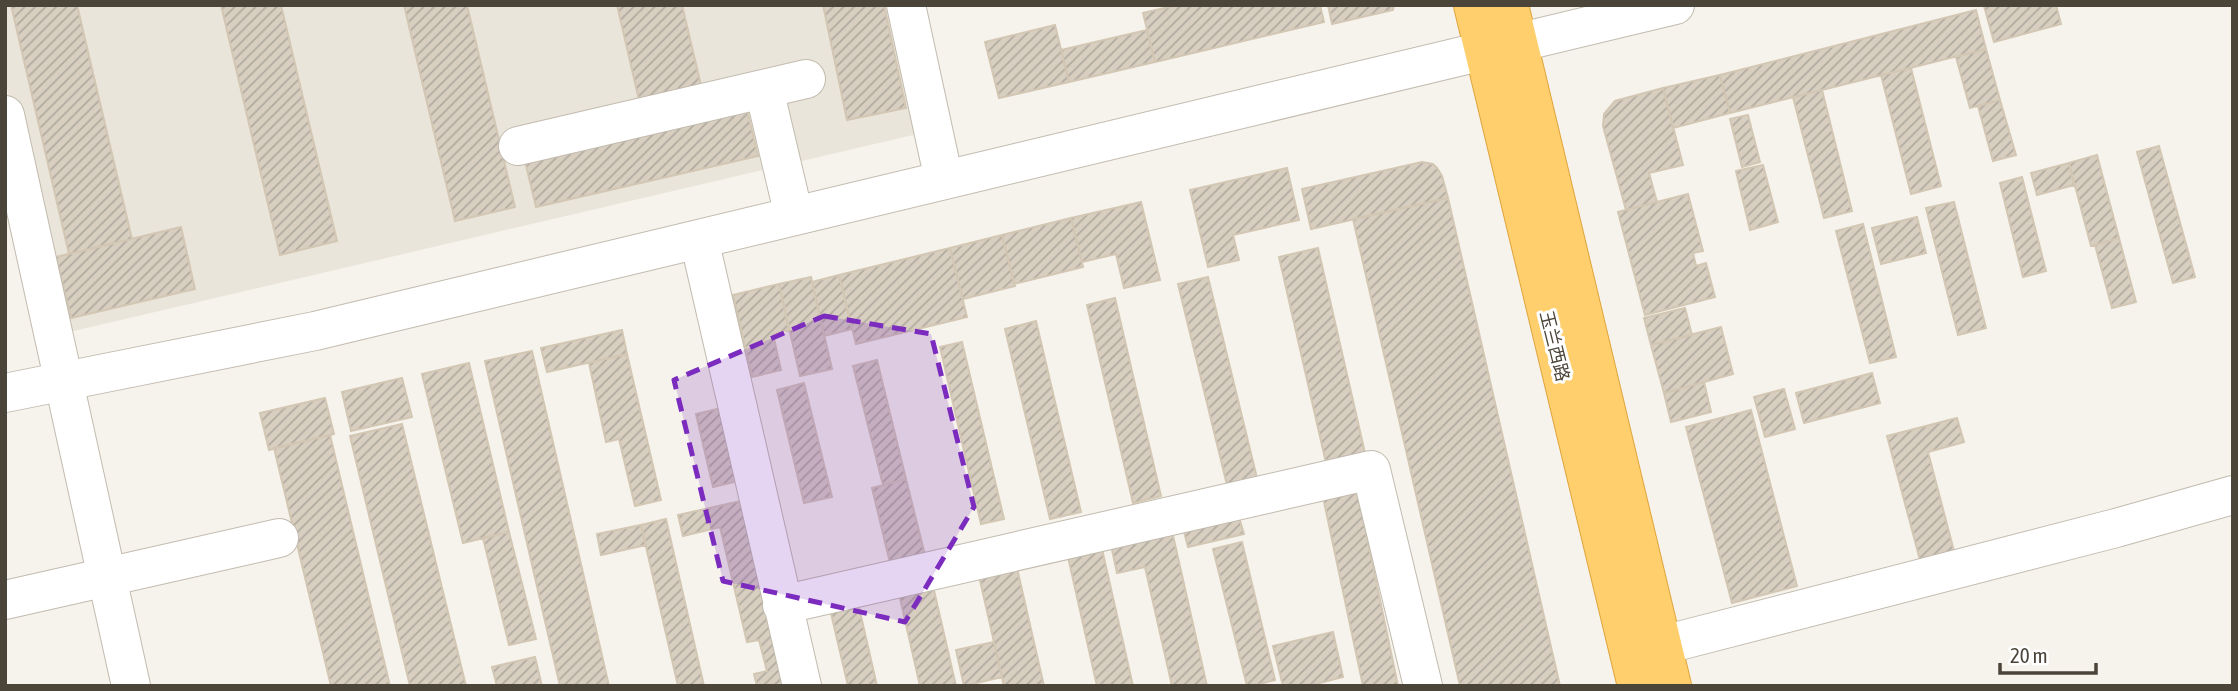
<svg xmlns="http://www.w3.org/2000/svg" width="2238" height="691" font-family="'Asap Condensed','Noto Sans SC',sans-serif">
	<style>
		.residential { fill: #eae5da }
		.building { fill: url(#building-hatch); stroke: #d3c7b4; stroke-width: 2 }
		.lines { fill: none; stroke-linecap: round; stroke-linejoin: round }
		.minor-casing { stroke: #c2bbae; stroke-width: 40 }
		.highway-casing { stroke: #e0a43c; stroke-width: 40 }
		.minor { stroke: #fff; stroke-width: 38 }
		.highway { stroke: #ffcf6e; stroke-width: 38 }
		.marked { fill: #7b2cbf; fill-opacity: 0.2; stroke: #7b2cbf; stroke-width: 5; stroke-dasharray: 14 9; stroke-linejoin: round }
		.labels { text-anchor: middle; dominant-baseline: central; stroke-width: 6; stroke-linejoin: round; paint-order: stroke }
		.street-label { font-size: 18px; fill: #4b4439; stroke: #fff }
	</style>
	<defs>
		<pattern id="building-hatch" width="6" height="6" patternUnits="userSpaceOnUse" patternTransform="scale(1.75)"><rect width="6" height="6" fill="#d8cfc1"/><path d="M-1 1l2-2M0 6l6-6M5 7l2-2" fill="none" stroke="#b1aa9e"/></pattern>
	</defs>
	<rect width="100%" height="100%" fill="#f6f3ec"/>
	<path class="residential" d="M5,5H896L926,132L65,333L5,79Z"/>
	<path class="building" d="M11,5H77L132,239L69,254Z
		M221,5H281L337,241L280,255Z
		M404,5H467L515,207L455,221Z
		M617,5H682L701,85L639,100Z
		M823,5H884L906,108L847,120Z
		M1177,5H1320L1324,22L1155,62L1143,13Z
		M1328,5H1394L1393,10L1332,24Z
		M2056,5L2061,24L1994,42L1984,6Z
		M1976,10L1986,49L1730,113L1720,75Z
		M1055,25L1069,82L999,98L985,42Z
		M1147,30L1155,62L1069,82L1061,50Z
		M1986,49L2000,100L1970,108L1956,57Z
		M1911,68L1941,186L1911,194L1881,75Z
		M1720,75L1730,113L1673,128L1663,88Z
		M1663,88L1683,165L1649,173L1657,202L1626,210L1603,126L1604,114L1615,101Z
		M1822,90L1852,211L1824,218L1793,97Z
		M2000,100L2016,155L1993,161L1978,106Z
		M746,106L758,156L536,207L524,157Z
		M1748,115L1760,162L1742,167L1730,119Z
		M2159,146L2195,277L2173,283L2137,152Z
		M2097,155L2119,238L2091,246L2069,163Z
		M1422,162L1433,164L1437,168L1442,176L1448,198L1311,229L1302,189Z
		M2069,163L2074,185L2037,195L2031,173Z
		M1763,165L1778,222L1750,230L1736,171Z
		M1287,168L1299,220L1233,235L1239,260L1208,267L1190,190Z
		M2022,177L2046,271L2023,277L2000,183Z
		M1688,194L1703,251L1693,253L1696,266L1706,263L1715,297L1645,315L1618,212Z
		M1448,198L1560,686H1460L1353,219Z
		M1141,202L1160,280L1124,288L1116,254L1082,262L1071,218Z
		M1954,202L1986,328L1958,335L1926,208Z
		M1917,217L1926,253L1881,264L1872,228Z
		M1071,218L1083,267L1014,284L1002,235Z
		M1863,224L1896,357L1870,363L1836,231Z
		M181,227L195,289L71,318L56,257Z
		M1002,235L1015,286L963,299L950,248Z
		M2119,238L2136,302L2112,308L2095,245Z
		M950,248L967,317L856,344L839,275Z
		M1318,248L1365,453L1326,463L1279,257Z
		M839,275L852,329L824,336L812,282Z
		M811,277L832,369L800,376L779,284Z
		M1208,277L1257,478L1227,485L1178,284Z
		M779,284L789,330L773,334L781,370L752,377L733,295Z
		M1115,298L1161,496L1133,503L1087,305Z
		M1685,308L1692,335L1651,345L1644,318Z
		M1036,321L1081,512L1050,519L1005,329Z
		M1721,327L1733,374L1664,393L1651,345Z
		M622,330L627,354L547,372L541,348Z
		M962,342L1004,519L981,524L940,347Z
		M532,351L609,686H560L485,361Z
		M627,354L661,500L635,506L619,439L606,442L589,363Z
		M877,360L906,479L883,485L853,366Z
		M469,363L509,532L463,543L422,374Z
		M1872,373L1880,403L1804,423L1796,393Z
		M402,378L412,417L351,431L342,392Z
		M1704,382L1711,412L1671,422L1664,393Z
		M804,383L832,497L804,503L777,390Z
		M1784,389L1795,429L1765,437L1754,397Z
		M325,398L334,434L269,450L260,413Z
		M730,406L747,479L713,487L696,414Z
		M1751,410L1797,586L1732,603L1686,427Z
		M1957,418L1964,442L1928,452L1954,551L1920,560L1887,436Z
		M402,424L466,686H410L350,436Z
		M330,435L390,686H331L274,448Z
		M906,479L925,555L890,563L872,488Z
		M1357,490L1398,686H1363L1323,497Z
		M750,499L792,686H757L754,674L767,671L759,640L747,642L720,527L683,536L678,515Z
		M1238,514L1244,534L1188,547L1183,528Z
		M666,519L704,686H678L641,525Z
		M641,525L646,545L601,555L597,534Z
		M1172,531L1207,686H1172L1145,567L1117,573L1111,545Z
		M509,532L536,639L509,645L483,538Z
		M1242,542L1275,680L1253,686H1247L1213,549Z
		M1102,549L1133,686H1097L1068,557Z
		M1017,568L1044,686H1004L979,576Z
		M933,586L956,686H920L899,594Z
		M858,603L877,686H848L830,609Z
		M1333,632L1343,677L1308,686H1283L1273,646Z
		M994,642L1002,677L964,686L956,650Z
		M535,657L542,686H497L492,667Z"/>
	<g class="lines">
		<g class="minor-casing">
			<path id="minor" d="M906,5L944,180
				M764,89L794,216
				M5,115L131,686
				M518,146L806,79
				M699,239L802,686
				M5,393L315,331L1675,5
				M5,600L279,538
				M782,605L1371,470L1423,686
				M1663,645L2116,528L2233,495"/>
		</g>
		<g class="highway-casing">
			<path id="highway" d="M1473,5L1637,686
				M1509,5L1672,686"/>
		</g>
		<use href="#minor" class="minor"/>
		<use href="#highway" class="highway"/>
	</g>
	<path class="marked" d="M824,316L931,334L974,507L905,622L723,581L674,380Z"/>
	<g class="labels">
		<g class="street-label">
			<text transform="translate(1555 346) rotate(76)">玉兰西路</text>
		</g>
	</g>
	<rect width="2238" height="691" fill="none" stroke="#4b4439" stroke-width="14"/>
	<path d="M2000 663v10h96v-10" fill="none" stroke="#4b4439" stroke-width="3.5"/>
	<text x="2010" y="663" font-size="21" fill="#4b4439" stroke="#ffffff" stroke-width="5" paint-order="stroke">20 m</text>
</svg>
